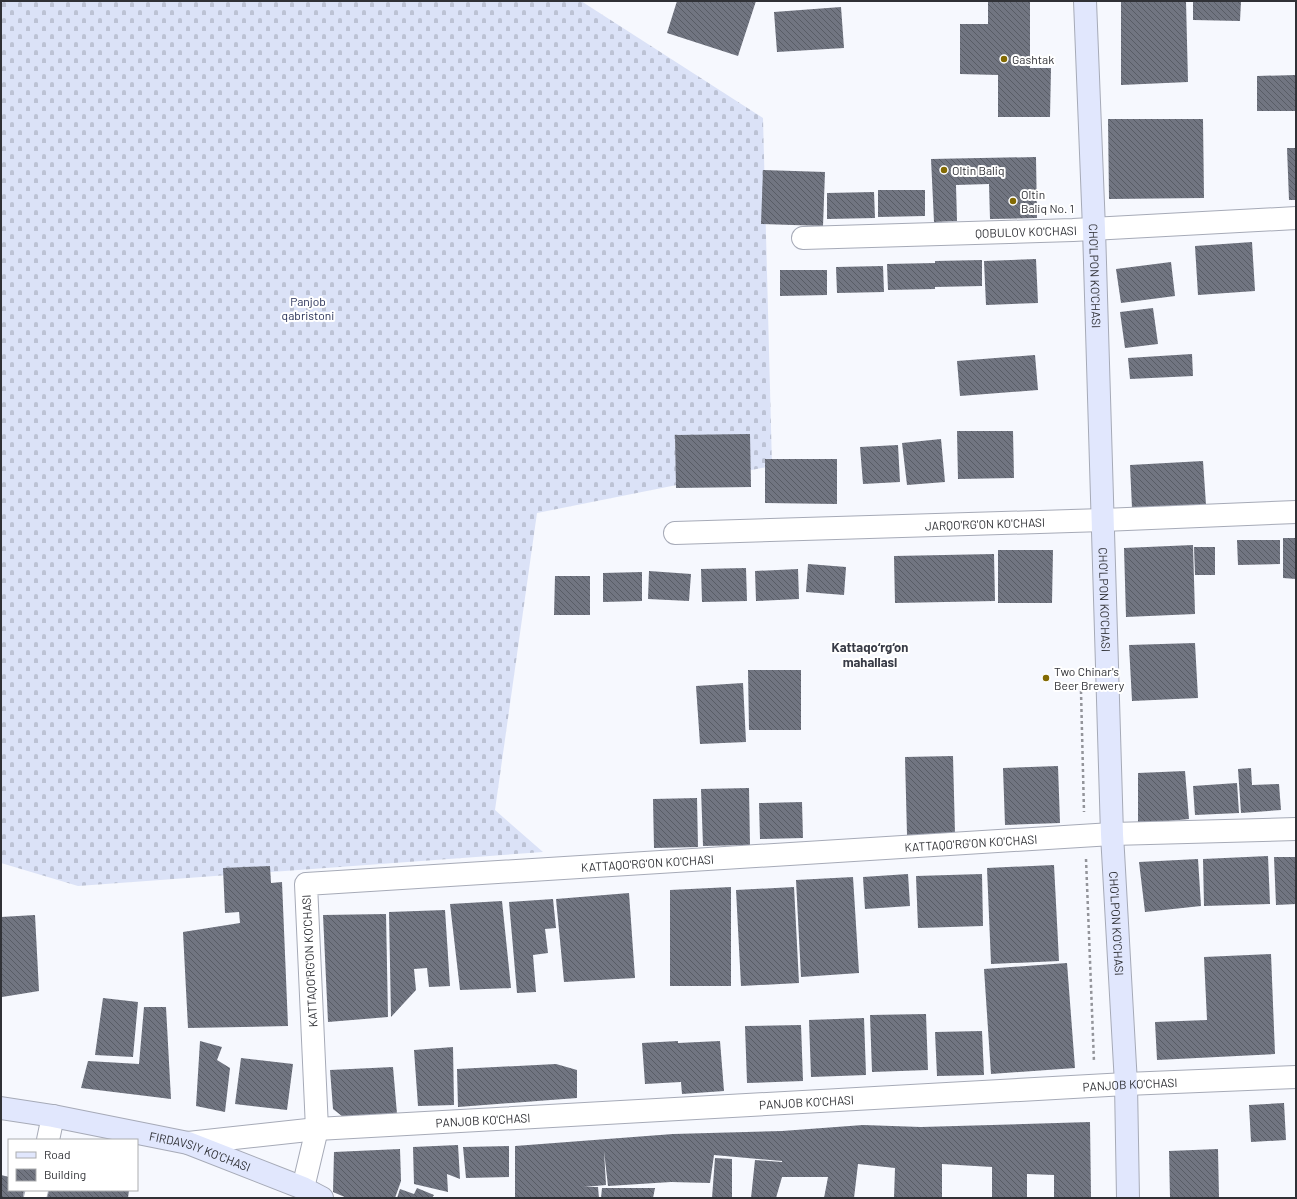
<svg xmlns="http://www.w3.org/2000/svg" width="1297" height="1199" font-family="Barlow,sans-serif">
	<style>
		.cemetery { fill: url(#cemetery-stones) }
		.building { fill: url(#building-back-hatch) }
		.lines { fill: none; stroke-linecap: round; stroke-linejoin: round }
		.street-casing { stroke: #a6aab7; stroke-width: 24 }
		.secondary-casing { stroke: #a6aab7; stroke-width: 24 }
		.path { stroke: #93949a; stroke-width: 2.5; stroke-dasharray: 3 3; stroke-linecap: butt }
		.street { stroke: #fff; stroke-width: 22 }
		.secondary { stroke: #e1e7fd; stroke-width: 22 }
		.poi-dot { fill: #836a03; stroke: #fff; stroke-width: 1.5 }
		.labels { text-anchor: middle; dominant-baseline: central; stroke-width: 4; stroke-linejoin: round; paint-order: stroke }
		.poi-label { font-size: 12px; fill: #303136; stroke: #fff; text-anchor: start }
		.street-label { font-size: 12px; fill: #303136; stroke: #fff }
		.park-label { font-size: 12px; fill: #252e55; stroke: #fff }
		.neighbourhood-label { font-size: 13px; font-weight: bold; fill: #393c47; stroke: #fff }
	</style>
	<defs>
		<pattern id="cemetery-stones" width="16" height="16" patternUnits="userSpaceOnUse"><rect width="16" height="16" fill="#dbe2f7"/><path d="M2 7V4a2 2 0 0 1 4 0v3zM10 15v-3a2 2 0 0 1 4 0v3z" fill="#bcc2d4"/></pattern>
		<pattern id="building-back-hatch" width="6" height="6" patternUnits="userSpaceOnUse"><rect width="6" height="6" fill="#717581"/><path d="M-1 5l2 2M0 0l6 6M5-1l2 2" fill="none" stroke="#585c65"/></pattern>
	</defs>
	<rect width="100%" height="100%" fill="#f6f8fe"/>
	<path class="cemetery" d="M1,1H581L763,118L772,466L537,513L495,810L543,852L78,886L1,863Z"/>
	<path class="building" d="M677,1H756L738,56L667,33Z
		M988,1H1030V68H1051L1050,117H998V75L960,74V24H988Z
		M1121,1H1186L1188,82L1121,85Z
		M1193,1H1241L1240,21L1193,20Z
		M841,7L844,48L777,52L774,12Z
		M1296,75V111H1257V76Z
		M1108,119H1203L1204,198L1109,199Z
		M1287,148H1296V200H1289Z
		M1036,157L1037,218L990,219L989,184L956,185L957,221L934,222L931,159Z
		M763,170L825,172L823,226L761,224Z
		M878,190H925V216L878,217Z
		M874,192L875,218L827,219V193Z
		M1252,242L1255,291L1198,295L1195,246Z
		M1036,259L1038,303L986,305L984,261Z
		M982,260V286L935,287V289L888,290L887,264L935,263V261Z
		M1171,262L1175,296L1121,303L1116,269Z
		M883,266L884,292L837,293L836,267Z
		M780,270H827V295L780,296Z
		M1153,308L1158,344L1125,348L1120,312Z
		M1192,354L1193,376L1130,379L1128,358Z
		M1035,355L1038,390L960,396L957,361Z
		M957,431H1013L1014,478L958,479Z
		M750,434L751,487L676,488L675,435Z
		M941,439L945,482L907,485L902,443Z
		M898,445L900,482L863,484L860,447Z
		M765,459H837V504L765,503Z
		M1203,461L1206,505L1132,508L1130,465Z
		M1283,538H1296V579L1283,578Z
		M1237,540H1280V564L1238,565Z
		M1193,545L1195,614L1126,617L1124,548Z
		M1194,547H1215V575H1195Z
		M998,550H1053L1052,603H998Z
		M994,554L995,601L895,603L894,556Z
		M808,564L846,567L844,595L806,592Z
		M746,568L747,601L702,602L701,569Z
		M798,569L799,599L756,601L755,571Z
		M649,571L691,574L689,601L648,599Z
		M642,572V601L603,602V573Z
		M555,576H590V615H554Z
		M1195,643L1198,698L1132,701L1129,645Z
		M748,670H801V730H749Z
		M743,683L746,742L700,744L696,686Z
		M953,756L955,834L907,835L905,757Z
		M1058,766L1060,823L1005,825L1003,768Z
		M1251,768L1252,785L1279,784L1281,810L1241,813L1238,769Z
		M1185,771L1189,819L1138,824V773Z
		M1237,783L1239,813L1195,815L1193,786Z
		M749,788L750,845L703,846L701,789Z
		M697,798L698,847L654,848L653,799Z
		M802,802L803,838L760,839L759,803Z
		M1268,856L1270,904L1204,906L1203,859Z
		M1274,857H1296V904L1276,905Z
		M1198,859L1201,906L1145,912L1139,862Z
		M1054,865L1059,961L991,964L987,868Z
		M270,866L271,883L282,882L288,1026L188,1028L183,932L240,923L239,912L225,913L223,868Z
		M908,874L910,906L865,909L863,877Z
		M982,874L983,926L918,928L916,876Z
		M853,877L859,973L801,977L796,880Z
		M731,887V986H670V890Z
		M794,887L799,983L741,986L736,890Z
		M629,893L635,978L564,982L556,899Z
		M553,899L556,928L545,929L548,953L533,955L536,992L517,993L509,902Z
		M502,901L511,988L460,990L450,904Z
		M445,910L450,986L429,987L427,968L414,969L416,990L391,1017L389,912Z
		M386,914L388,1017L328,1022L323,915Z
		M35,915L39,991L2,997L1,917Z
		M1271,954L1275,1054L1157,1060L1155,1022L1207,1020L1204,957Z
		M1067,963L1075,1068L991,1074L984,969Z
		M103,998L138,1002L133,1057L95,1055Z
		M144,1007H166L171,1099L81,1088L88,1061L139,1064Z
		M926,1014L928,1070L872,1072L870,1015Z
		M864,1018L866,1075L811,1077L809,1020Z
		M801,1025L803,1081L747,1083L745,1026Z
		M982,1031L984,1075L937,1076L935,1032Z
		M200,1041L222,1047L217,1060L230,1068L225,1112L196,1106Z
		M678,1041V1043L720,1041L724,1091L682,1094L681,1082L645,1084L642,1043Z
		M453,1047L454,1105L418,1106L414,1050Z
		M241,1058L293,1064L287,1110L235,1104Z
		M556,1064L577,1070V1098L458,1107L457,1069Z
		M393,1067L397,1114L347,1120L333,1109L330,1070Z
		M1284,1103L1286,1140L1251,1142L1249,1105Z
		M1090,1122L1091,1198H1054V1175L1027,1174V1198H992V1167L942,1164V1198H894L895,1168L858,1164L854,1198H824L828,1177H782L776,1198H751L755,1160L782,1162V1161L714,1155L710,1183L671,1182L608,1186L604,1151L606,1185L584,1187H598L599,1198H515V1146L673,1134L782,1131L863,1125L921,1127Z
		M458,1145L460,1179L447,1174L448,1192L414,1184L413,1147Z
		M509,1146V1177L466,1178L463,1147Z
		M400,1149L401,1181L395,1198H347L333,1192L334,1152Z
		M1218,1149L1219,1198H1170L1169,1151Z
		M715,1158L732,1159V1198H712Z
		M1,1175L9,1177V1190H24L23,1198H1Z
		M417,1188L434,1195L432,1198H397L400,1189L414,1194Z
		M602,1188H655L653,1198H601Z
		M48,1190H129L128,1198H46Z"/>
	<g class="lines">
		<g class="street-casing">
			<g id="street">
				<path id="s1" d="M803,238L1073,230L1296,218"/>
				<path id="s2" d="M675,533L1103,520L1296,512"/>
				<path d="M48,1140L53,1116"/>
				<path id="s3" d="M188,1143L317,1129L1126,1084L1296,1077"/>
				<path id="s4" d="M303,1188L317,1129L306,884L1112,834L1296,829"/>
				<path d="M35,1198L37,1190"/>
			</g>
		</g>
		<g class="secondary-casing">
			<g id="secondary">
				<path id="s5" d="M1085,1L1094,229L1112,834L1126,1084L1128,1198"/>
				<path id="s6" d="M1,1108L53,1116L188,1143L303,1188L322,1198"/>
			</g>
		</g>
		<path class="path" d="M1081,691L1084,812
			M1086,859L1094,1062"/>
		<use href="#street" class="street"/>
		<use href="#secondary" class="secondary"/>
	</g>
	<g class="poi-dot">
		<circle cx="1004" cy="59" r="4"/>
		<circle cx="944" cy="170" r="4"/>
		<circle cx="1013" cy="201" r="4"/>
		<circle cx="1046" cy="678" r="4"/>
	</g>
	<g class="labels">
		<g class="poi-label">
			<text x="1012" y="59">Gashtak</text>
			<text x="952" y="170">Oltin Baliq</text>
			<text x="1021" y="194">Oltin<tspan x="1021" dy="14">Baliq No. 1</tspan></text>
			<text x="1054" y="671">Two Chinar's<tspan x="1054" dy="14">Beer Brewery</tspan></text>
		</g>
		<g class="street-label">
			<text stroke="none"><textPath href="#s1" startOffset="223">QOBULOV KO'CHASI</textPath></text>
			<text stroke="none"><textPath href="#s5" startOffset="275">CHO'LPON KO'CHASI</textPath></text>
			<text stroke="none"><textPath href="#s2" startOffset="310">JARQO'RG'ON KO'CHASI</textPath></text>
			<text stroke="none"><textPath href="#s5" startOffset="599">CHO'LPON KO'CHASI</textPath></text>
			<text stroke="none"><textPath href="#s4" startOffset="972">KATTAQO'RG'ON KO'CHASI</textPath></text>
			<text stroke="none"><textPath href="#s4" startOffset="648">KATTAQO'RG'ON KO'CHASI</textPath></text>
			<text stroke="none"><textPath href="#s5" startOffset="923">CHO'LPON KO'CHASI</textPath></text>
			<text transform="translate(309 961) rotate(-93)">KATTAQO'RG'ON KO'CHASI</text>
			<text stroke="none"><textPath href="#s3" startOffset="944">PANJOB KO'CHASI</textPath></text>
			<text stroke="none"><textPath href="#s3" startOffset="620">PANJOB KO'CHASI</textPath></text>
			<text stroke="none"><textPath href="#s3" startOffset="296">PANJOB KO'CHASI</textPath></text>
			<text stroke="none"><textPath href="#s6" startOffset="204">FIRDAVSIY KO'CHASI</textPath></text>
		</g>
		<g class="park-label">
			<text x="308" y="301">Panjob<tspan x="308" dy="14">qabristoni</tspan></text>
		</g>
		<g class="neighbourhood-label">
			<text x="870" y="647">Kattaqo‘rg‘on<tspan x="870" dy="15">mahallasi</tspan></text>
		</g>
	</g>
	<rect width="1297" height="1199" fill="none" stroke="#303136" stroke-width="4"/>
	<rect x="8" y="1139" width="130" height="52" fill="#ffffff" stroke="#acadaf"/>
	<rect x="16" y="1152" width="20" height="6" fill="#e1e7fd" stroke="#acadaf"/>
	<text x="44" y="1159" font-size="12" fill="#303136">Road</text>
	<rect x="16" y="1169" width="20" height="12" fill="url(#building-back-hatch)" stroke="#acadaf"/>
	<text x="44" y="1179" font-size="12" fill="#303136">Building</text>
</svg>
